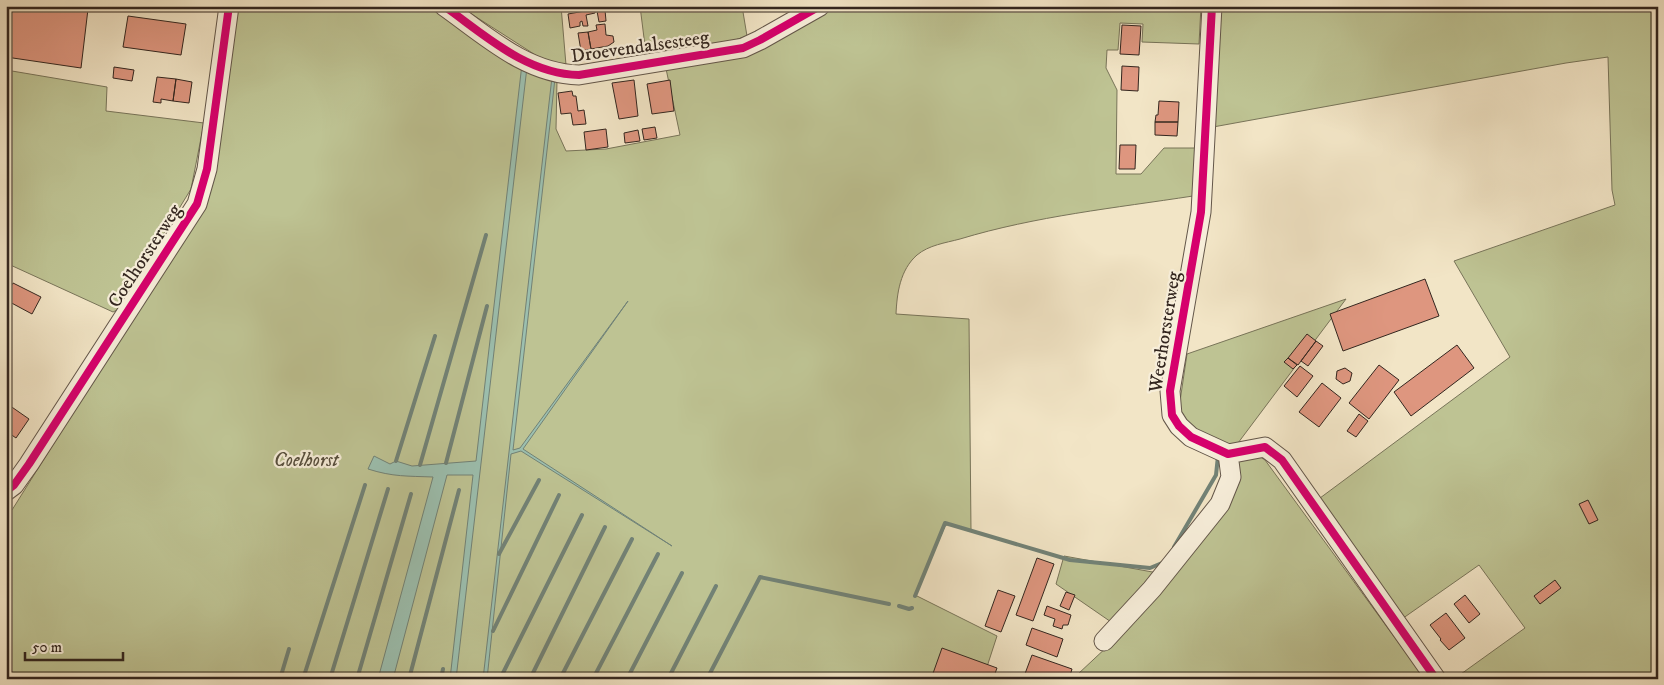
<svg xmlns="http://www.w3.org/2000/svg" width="1664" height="685" font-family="'IM FELL DW Pica',serif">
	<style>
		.green { fill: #bec393; stroke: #787459 }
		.water { fill: #9cc0b0; stroke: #728276 }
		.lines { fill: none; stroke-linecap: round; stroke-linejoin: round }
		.stream { stroke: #728276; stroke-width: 4 }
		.building { fill: #de967f; stroke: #33261f }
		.minor-casing { stroke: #635649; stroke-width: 21 }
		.minor { stroke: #f7eeda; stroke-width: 19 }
		.cycleway-casing { stroke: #f7eeda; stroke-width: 11 }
		.cycleway { stroke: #d6006c; stroke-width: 8 }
		.labels { text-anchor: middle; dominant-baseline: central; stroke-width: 4.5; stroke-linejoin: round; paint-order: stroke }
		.street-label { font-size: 19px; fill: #33261f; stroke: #f7eeda }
		.park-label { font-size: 19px; font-style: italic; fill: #564d3c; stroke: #f7eeda }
	</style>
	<rect width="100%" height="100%" fill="#f2e5c6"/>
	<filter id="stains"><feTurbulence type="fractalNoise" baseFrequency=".004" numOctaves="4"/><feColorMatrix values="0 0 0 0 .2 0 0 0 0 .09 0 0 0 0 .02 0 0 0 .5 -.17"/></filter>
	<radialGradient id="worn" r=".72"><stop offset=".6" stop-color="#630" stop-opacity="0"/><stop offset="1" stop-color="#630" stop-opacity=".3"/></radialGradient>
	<path class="green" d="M236,6H436L532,74L557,80L556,129L566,151L606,149L680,135L665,64L787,32L830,6H1201L1199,44L1142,42L1143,24L1120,23L1118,50H1107L1106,68L1117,90L1116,174H1141L1164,148H1195L1193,196C1115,208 1036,216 960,239C945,243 929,245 917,255C900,270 897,293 896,314L969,319L971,531L948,524L945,526L915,595L997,636L983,679H6V504L12,510L200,210Z
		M459,6H561L566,65L549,62L537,56Z
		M640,6H742L747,36L732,41L646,54Z
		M1218,6H1658V679H1454L1525,628L1479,565L1399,621L1316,501L1510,357L1454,261L1615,205L1612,190L1608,57L1566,63L1213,127Z
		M6,70L107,87L106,111L204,123L191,189L117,310L113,312L6,263Z
		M1346,299L1313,343L1308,340L1290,363L1295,367L1235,447L1225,448L1185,424L1179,408L1187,354Z
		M1259,456L1265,460L1425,679H1076L1078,674L1124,631L1238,462L1241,460Z
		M1064,556L1158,573L1114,624L1056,584Z"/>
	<path class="water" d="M522,64L527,67L456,679H450L473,475H447L393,679H378L433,477C408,476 393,477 368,469L374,456L390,464L396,461L412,466L476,461Z
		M552,77L555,78L550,124L513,450L520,448L628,301L523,449L672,546L521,451L511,454L487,679H483Z"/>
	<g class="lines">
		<path class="stream" d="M396,461L435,336
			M446,463L487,306
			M420,465L486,235
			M1174,547L1216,475L1218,456
			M499,554L539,480
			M915,596L945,523L1070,560L1150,568L1162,563
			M899,606L909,609L912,608
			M493,631L559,495
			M280,679L289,649
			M303,679L365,485
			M330,679L388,489
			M357,679L411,494
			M409,679L459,490
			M441,679L443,669
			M500,679L582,515
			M530,679L605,527
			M560,679L632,539
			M593,679L658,554
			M627,679L682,573
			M668,679L716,586
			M707,679L760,577L889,604"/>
	</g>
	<path class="building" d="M6,6H68L88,9L81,68L6,57Z
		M596,9L595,13L586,15L588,26H583L582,21L580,22V26L570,28L568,14Z
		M605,10L606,21L599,22L597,11Z
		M128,16L186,24L181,55L123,47Z
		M605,24L606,35L613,36L614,42L608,46L591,49L588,32L597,30L596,25Z
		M1122,25L1141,26L1139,55L1120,54Z
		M588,32L591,49L581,51L578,33Z
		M1122,66L1139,67L1138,91L1121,90Z
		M114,67L134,70L132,81L113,78Z
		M157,77L176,79L173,101L161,99V103L153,102Z
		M176,79L192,82L189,103L173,101Z
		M634,80L638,116L619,119L612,83Z
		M670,80L674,111L652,114L647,84Z
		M572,91L573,96H576L578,111L584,110L586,124L573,125L571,113L561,114L558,93Z
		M1159,101L1179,102L1178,122H1155L1156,115H1158Z
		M1155,122H1178L1177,136L1155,135Z
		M655,127L657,138L644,140L642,129Z
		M606,129L608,147L586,150L584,132Z
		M638,130L640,141L625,143L624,133Z
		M1120,145H1136L1135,169H1119Z
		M1425,279L1439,316L1343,351L1330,314Z
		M13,283L41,297L32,314L6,300V295Z
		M1307,334L1316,341L1298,365L1288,358Z
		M1316,341L1323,346L1308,366L1301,361Z
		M1457,345L1474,368L1411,416L1394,392Z
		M1288,358L1297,365L1293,369L1284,362Z
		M1379,365L1399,380L1369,419L1349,403Z
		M1300,366L1313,376L1297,397L1284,386Z
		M1345,368L1352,373L1350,381L1343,384L1336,379L1337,371Z
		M1322,383L1341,398L1319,427L1299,412Z
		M6,403L29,419L16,438L6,431Z
		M1359,414L1368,421L1356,437L1347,431Z
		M1588,500L1598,520L1589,524L1579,504Z
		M1037,558L1054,564L1033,621L1016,615Z
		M1555,580L1561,588L1540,604L1534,596Z
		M998,590L1015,596L1001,632L985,626Z
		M1066,592L1075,595L1069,610L1060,606Z
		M1465,595L1480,614L1469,623L1454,604Z
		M1047,606L1071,615L1068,625H1063L1062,629L1053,626L1055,619L1044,615Z
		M1446,613L1465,638L1449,650L1440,640L1441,639L1430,625Z
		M1032,628L1063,639L1057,657L1026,645Z
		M942,648L997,668L993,679H931Z
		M1032,655L1072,669L1069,679H1023Z"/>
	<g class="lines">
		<g class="minor-casing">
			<path id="minor" d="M444,6C485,35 526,74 579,75L743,48L760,40L820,6
				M1212,6L1201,212L1170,391L1172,415L1179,426L1191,437L1228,454L1265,447L1282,460L1436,679
				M6,491L14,485L29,464L197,204L207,169L229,6
				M1104,641L1152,589L1220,504L1231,477L1228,454"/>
		</g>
		<use href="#minor" class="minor"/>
		<g class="cycleway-casing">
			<path id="cycleway" d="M444,6C485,35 526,74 579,75L743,48L760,40L820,6
				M1212,6L1201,212L1170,391L1172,415L1179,426L1191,437L1228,454L1265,447L1282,460L1436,679
				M6,491L14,485L29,464L197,204L207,169L229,6"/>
		</g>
		<use href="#cycleway" class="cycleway"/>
	</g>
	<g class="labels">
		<g class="street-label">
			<text transform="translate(640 47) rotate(-8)">Droevendalsesteeg</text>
			<text transform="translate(145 256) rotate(-57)">Coelhorsterweg</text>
			<text transform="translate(1165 332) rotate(-81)">Weerhorsterweg</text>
		</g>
		<g class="park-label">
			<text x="306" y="460">Coelhorst</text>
		</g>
	</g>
	<rect width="1664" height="685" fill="none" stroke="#f2e5c6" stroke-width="25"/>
	<rect x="8" y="8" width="1649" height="670" fill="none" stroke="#33261f" stroke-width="2.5"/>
	<rect x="12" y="12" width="1639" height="660" fill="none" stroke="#33261f"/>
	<path d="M25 652v8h98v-8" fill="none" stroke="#33261f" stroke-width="2.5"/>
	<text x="32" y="652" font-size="15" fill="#33261f" stroke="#f7eeda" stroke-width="4" paint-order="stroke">50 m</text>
	<rect width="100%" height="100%" filter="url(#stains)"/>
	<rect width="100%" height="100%" fill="url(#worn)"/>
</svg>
